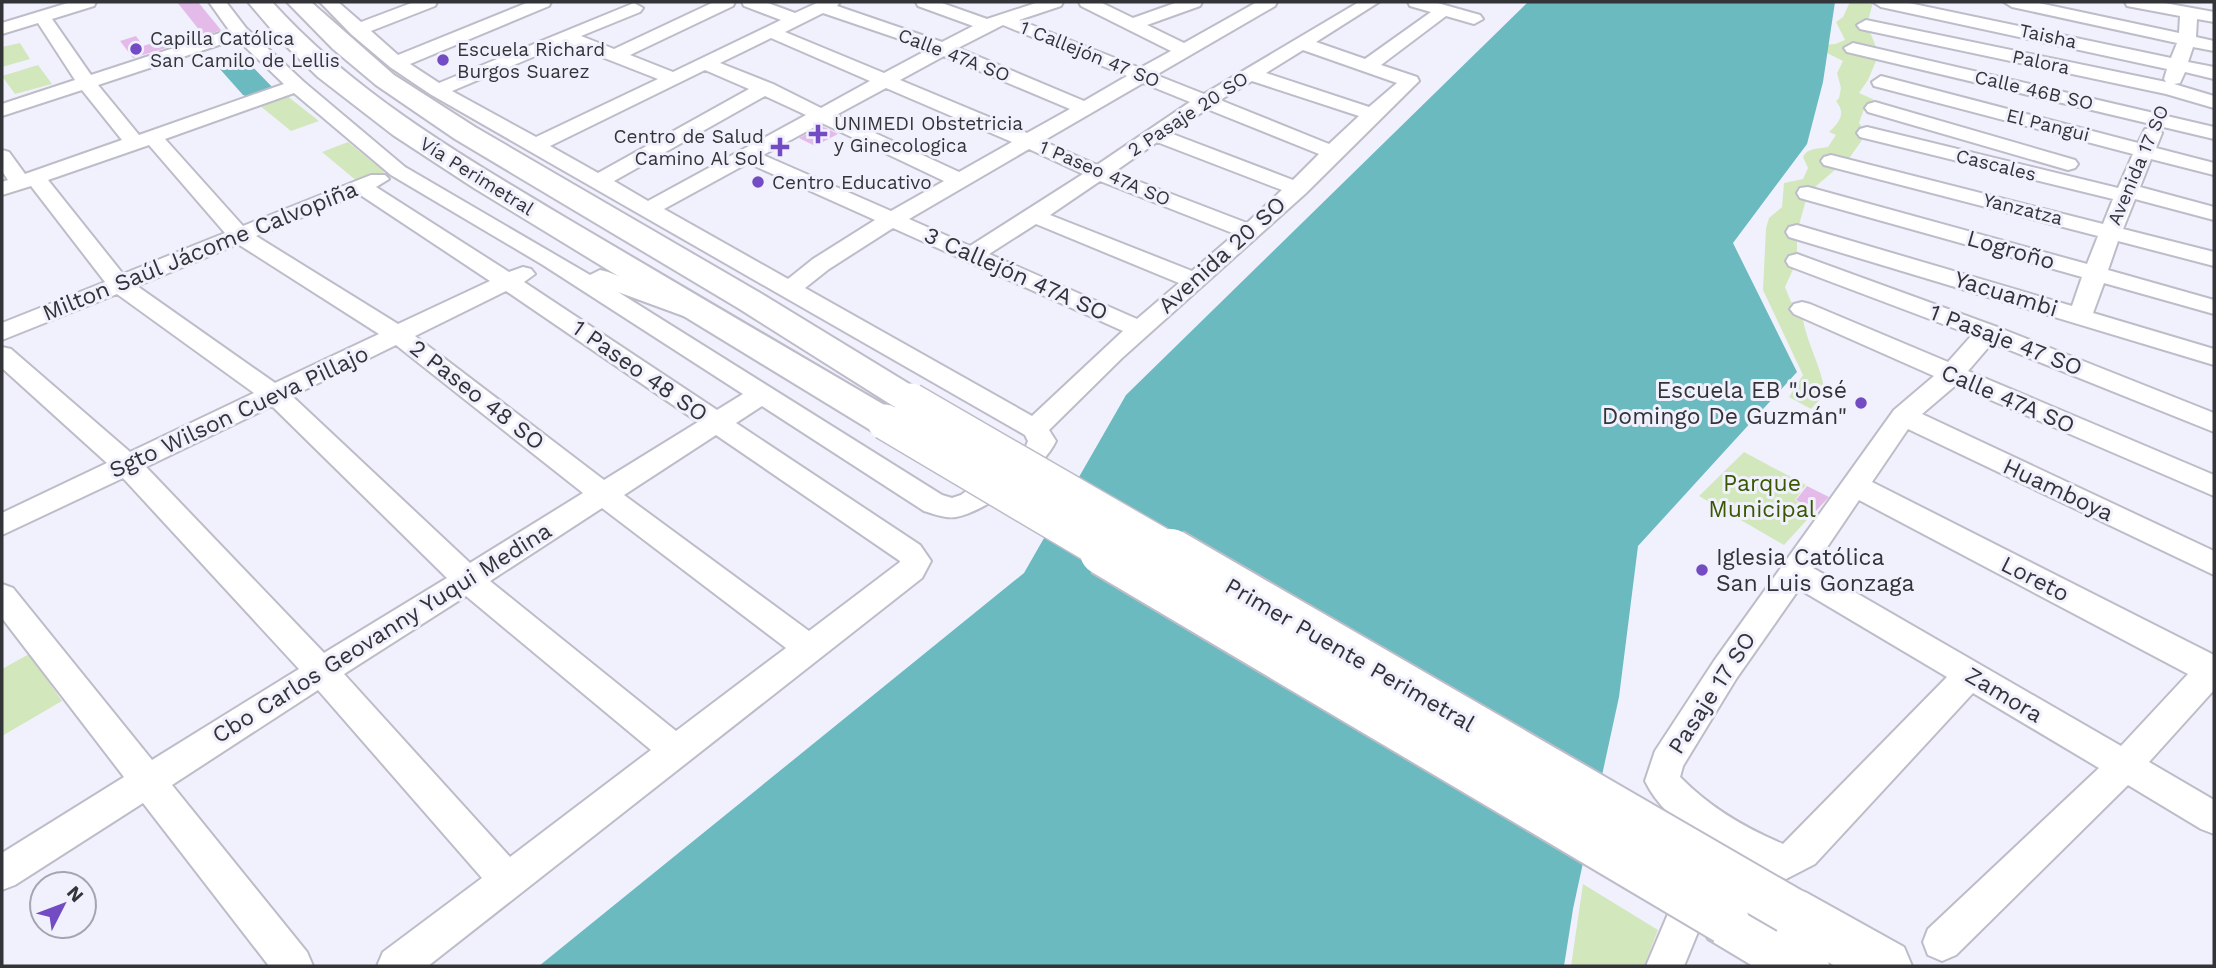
<svg xmlns="http://www.w3.org/2000/svg" width="2216" height="968" font-family="'Work Sans',sans-serif">
	<style>
		.green { fill: #d2e8bc }
		.water { fill: #6ababf }
		.building { fill: #e4bae9 }
		.lines { fill: none; stroke-linecap: round; stroke-linejoin: round }
		.minor-casing { stroke: #bdbdc9; stroke-width: 4 }
		.highway-casing { stroke: #bdbdc9; stroke-width: 4 }
		.minor { fill: #fff; fill-rule: evenodd }
		.highway { fill: #fff; fill-rule: evenodd }
		.highway-bridge-far1-casing { stroke: #bdbdc9; stroke-width: 38; stroke-linecap: butt }
		.highway-bridge-casing { stroke: #bdbdc9; stroke-width: 50; stroke-linecap: butt }
		.highway-bridge-far1 { stroke: #fff; stroke-width: 35 }
		.highway-bridge { stroke: #fff; stroke-width: 46 }
		.poi-dot { fill: #734bc3; stroke: #f1f1fe; stroke-width: 2.5 }
		.labels { text-anchor: middle; dominant-baseline: central; stroke-width: 6; stroke-linejoin: round; paint-order: stroke }
		.far-street-label { font-size: 19px; fill: #333438; stroke: #f1f1fe }
		.far-poi-label { font-size: 19px; fill: #333438; stroke: #f1f1fe; text-anchor: start }
		.street-label { font-size: 23px; fill: #333438; stroke: #f1f1fe }
		.poi-label { font-size: 23px; fill: #333438; stroke: #f1f1fe; text-anchor: end }
		.park-label { font-size: 23px; fill: #395702; stroke: #f1f1fe }
	</style>
	<rect width="100%" height="100%" fill="#f1f1fe"/>
	<path class="green" d="M1850,2H1873L1867,25L1879,54L1868,80L1859,93L1873,99L1875,108L1864,109L1859,123L1867,133L1848,160L1832,162L1836,169L1808,193L1797,232V261L1785,287L1791,302L1802,309C1803,338 1822,365 1825,394L1811,409L1789,397L1803,375L1763,290L1766,228L1769,218L1782,207L1784,183L1803,179L1808,168L1803,157C1808,147 1819,149 1828,147L1836,135L1829,132C1840,122 1846,113 1836,101L1839,98L1841,88L1837,73L1843,61L1823,51V45L1835,44L1845,40L1836,22L1843,17Z
		M20,43L30,59L2,67V47Z
		M38,65L52,84L15,94L2,76Z
		M286,95L319,121L291,131L259,105Z
		M348,142L385,172L358,182L322,152Z
		M1744,452L1806,485L1795,500L1814,512L1784,545L1699,496Z
		M29,654L62,701L2,736V669Z
		M1583,884L1658,930L1644,966H1571Z"/>
	<path class="water" d="M1528,2H1835L1823,82L1807,144L1733,243L1797,372L1638,546L1619,697L1573,909L1564,966H539L1024,573L1126,395Z
		M244,58L275,90L248,97L243,95L219,68Z"/>
	<path class="building" d="M177,2H198L221,30L204,36Z
		M136,36L143,46L176,36L179,44L133,58L120,41Z
		M822,126L838,134L815,146L799,138Z
		M1807,486L1829,497L1816,511L1796,500Z"/>
	<g class="lines">
		<g class="minor-casing">
			<path id="minor" d="M71,2H96L94,6L52,19L91,75L229,30L209,2H226L246,28L304,82L405,167L590,275L600,270L608,272L697,306L701,311L697,316L689,318L618,292L942,495L952,498L961,495L1026,446L1028,441L1025,435L430,94L390,67L351,34L320,2H338L361,22L414,2H437L435,6L371,31L398,55L529,2H551L549,6L410,64L439,83L634,3L643,8L640,12L581,36L614,49L714,2H735L733,6L630,55L673,72L781,20L744,6L742,2H765L795,13L819,2H840L837,6L942,42L973,26L918,6L916,2H939L987,19L1039,2H1063L1061,6L1019,20L1140,68L1171,51L1081,6L1079,2H1100L1133,18L1178,2H1202L1200,6L1147,25L1184,43L1257,2H1277L1275,6L1156,75L1204,94L1359,2H1379L1316,42L1365,59L1431,12L1410,6L1408,2H1434L1480,15L1483,19L1474,24L1446,16L1381,65L1417,77L1419,81L1305,194L1122,358L1049,430L1056,441C1043,469 987,511 956,517C947,519 934,514 924,511L762,406L736,423L920,545L931,561L922,578L428,966H377L383,952L482,878L318,690L172,785L307,952L313,966H269L143,803L15,885L2,890V853L124,777L2,618V584L13,588L152,760L299,669L123,478L2,535V513L107,463L2,368V347L11,349L130,452L254,393L117,294L2,340V323L105,282L31,186L2,195V182L8,180L2,171V150L9,152L25,174L122,140L82,90L2,116V104L75,80L38,23L2,34V23ZM823,13L929,49L884,73L785,32ZM1003,25L1127,76L1084,101L958,48ZM771,38L870,81L821,108L773,84L720,63ZM237,39L284,84L139,135L98,85ZM566,43L658,79L536,137L452,91ZM1303,50L1397,83L1369,107L1266,73ZM944,56L1070,109L1027,133L900,80ZM705,70L749,89L598,173L550,146ZM1252,81L1359,116L1329,144L1220,100ZM1143,83L1190,102L1097,165L1043,141ZM886,88L1012,142L959,172L836,115ZM294,93L391,175L543,265L743,394L717,410L524,282L535,274L531,269L523,267L509,272L376,187L389,179L385,175H371L243,226L165,139ZM765,96L806,115L648,201L614,181ZM1207,109L1319,154L1293,180L1170,133ZM822,123L944,181L891,211L763,155ZM1157,142L1282,190L1247,223L1114,172ZM149,145L225,233L123,274L48,180ZM1029,149L1083,174L970,246L909,219ZM748,163L875,220L813,259L788,279L664,209ZM1100,181L1235,234L1192,271L1050,215ZM359,194L490,281L398,324L256,236ZM1036,224L1179,283L1137,319L989,254ZM893,228L1123,331L1032,416L805,288L829,269ZM238,244L379,334L275,383L137,286ZM506,291L698,422L604,480L415,336ZM396,345L583,493L470,563L292,396ZM272,406L447,578L324,653L146,467ZM716,435L900,561V562L809,631L624,495ZM602,508L786,648L676,731L490,581ZM466,596L651,750L510,857L344,674Z
				M1873,2H1904L2171,58L2177,43L2012,7L2004,2H2034L2179,33L2180,16L2127,6L2125,2H2159L2214,12V22L2197,19L2196,37L2214,41V51L2193,47L2188,62L2214,67V79L2185,72L2180,83L2174,84L2214,96V108L2166,94L1860,29L1857,25L1866,20L2166,82L2164,79L2167,69L1881,7Z
				M1853,43L2214,127V139L1847,52L1844,48Z
				M1881,76L2138,143L2145,129H2159L2162,133L2156,148L2214,163V175L2151,159L2140,187L2214,207V220L2135,199L2123,229L2214,252V266L2118,241L2108,270L2214,300V314L2104,283L2093,313L2214,349V365L1789,237L1786,232L1789,227L1797,225L2072,306L2082,277L1800,198L1797,193L1800,188L1808,187L2087,264L2098,236L1824,165L1821,161L1824,157L1831,155L2103,224L2113,199L1860,137L1857,133L1860,129L1867,127L2118,188L2133,154L1874,86L1872,82Z
				M1875,102L2075,160L2078,164L2075,168L2068,170L1868,112L1865,108L1868,104Z
				M1797,254L1997,327L2214,413V432L1992,343L1968,371L2214,475V496L1956,385L1922,414L2214,551V575L1908,429L1872,482L2214,655V690L2149,762L2214,800V834L2201,829L2128,785L1956,955L1942,961L1928,955L1923,942L1928,929L2099,768L1973,693L1815,864L1786,879C1738,861 1668,830 1645,781L1655,751L1714,661L1894,410L1934,376L1794,314L1790,309L1794,304L1802,302L1810,304L1948,362L1972,335L1789,266L1786,261L1789,256ZM1859,500L2188,674L2121,746L1813,568ZM1799,589L1947,677L1783,844C1745,828 1709,807 1680,777L1683,766L1736,679Z
				M1697,870L1710,876L1716,888L1684,966H1646L1684,876Z"/>
		</g>
		<g class="highway-casing">
			<path id="highway" d="M248,2H272C360,99 471,161 583,228C688,290 793,352 898,413L903,422L898,431L885,434L872,431L474,188L393,135L318,77L283,43Z
				M287,2H311L394,75L475,127L762,294L924,393L929,401L924,409L911,413L898,409L738,308L455,139L376,85L333,49Z
				M1789,885L1807,893L1904,947L1912,966H1835L1828,962L1830,966H1753L1708,939L1700,921L1708,903L1726,896L1765,915L1763,910L1771,893Z"/>
		</g>
		<use href="#minor" class="minor"/>
		<use href="#highway" class="highway"/>
		<g class="highway-bridge-far1-casing">
			<path id="highway-bridge-far1" d="M911,401L1174,553
				M885,422L1106,553"/>
		</g>
		<g class="highway-bridge-casing">
			<path id="highway-bridge" d="M1103,552L1726,921
				M1171,552L1789,910"/>
		</g>
		<use href="#highway-bridge-far1" class="highway-bridge-far1"/>
		<use href="#highway-bridge" class="highway-bridge"/>
	</g>
	<g class="poi-dot">
		<circle cx="136" cy="49" r="7"/>
		<circle cx="443" cy="60" r="7"/>
		<path d="M814.5 123.5h7v7h7v7h-7v7h-7v-7h-7v-7h7z"/>
		<path d="M776.5 136.5h7v7h7v7h-7v7h-7v-7h-7v-7h7z"/>
		<circle cx="758" cy="182" r="7"/>
		<circle cx="1861" cy="403" r="7"/>
		<circle cx="1702" cy="570" r="7"/>
	</g>
	<g class="labels">
		<g class="far-street-label">
			<text transform="translate(2048 36) rotate(12)">Taisha</text>
			<text transform="translate(1090 54) rotate(22)">1 Callejón 47 SO</text>
			<text transform="translate(954 55) rotate(21)">Calle 47A SO</text>
			<text transform="translate(2041 62) rotate(12)">Palora</text>
			<text transform="translate(2034 90) rotate(13)">Calle 46B SO</text>
			<text transform="translate(1188 114) rotate(-33)">2 Pasaje 20 SO</text>
			<text transform="translate(2048 125) rotate(14)">El Pangui</text>
			<text transform="translate(1996 165) rotate(14)">Cascales</text>
			<text transform="translate(2138 165) rotate(-67)">Avenida 17 SO</text>
			<text transform="translate(1105 173) rotate(23)">1 Paseo 47A SO</text>
			<text transform="translate(477 176) rotate(32)">Vía Perimetral</text>
			<text transform="translate(2023 209) rotate(14)">Yanzatza</text>
		</g>
		<g class="far-poi-label">
			<text x="150" y="38">Capilla Católica<tspan x="150" dy="22">San Camilo de Lellis</tspan></text>
			<text x="457" y="49">Escuela Richard<tspan x="457" dy="22">Burgos Suarez</tspan></text>
			<text x="834" y="123">UNIMEDI Obstetricia<tspan x="834" dy="22">y Ginecologica</tspan></text>
			<text x="764" y="136" text-anchor="end">Centro de Salud<tspan x="764" dy="22">Camino Al Sol</tspan></text>
			<text x="772" y="182">Centro Educativo</text>
		</g>
		<g class="street-label">
			<text transform="translate(2011 250) rotate(16)">Logroño</text>
			<text transform="translate(200 251) rotate(-22)">Milton Saúl Jácome Calvopiña</text>
			<text transform="translate(1222 255) rotate(-42)">Avenida 20 SO</text>
			<text transform="translate(1016 274) rotate(24)">3 Callejón 47A SO</text>
			<text transform="translate(2006 294) rotate(17)">Yacuambi</text>
			<text transform="translate(2006 340) rotate(21)">1 Pasaje 47 SO</text>
			<text transform="translate(640 371) rotate(35)">1 Paseo 48 SO</text>
			<text transform="translate(477 395) rotate(38)">2 Paseo 48 SO</text>
			<text transform="translate(2008 399) rotate(23)">Calle 47A SO</text>
			<text transform="translate(239 412) rotate(-25)">Sgto Wilson Cueva Pillajo</text>
			<text transform="translate(2058 490) rotate(25)">Huamboya</text>
			<text transform="translate(2035 579) rotate(27)">Loreto</text>
			<text transform="translate(382 633) rotate(-32)">Cbo Carlos Geovanny Yuqui Medina</text>
			<text transform="translate(1350 655) rotate(30)">Primer Puente Perimetral</text>
			<text transform="translate(1712 693) rotate(-57)">Pasaje 17 SO</text>
			<text transform="translate(2004 695) rotate(31)">Zamora</text>
		</g>
		<g class="poi-label">
			<text x="1847" y="390">Escuela EB "José<tspan x="1847" dy="26">Domingo De Guzmán"</tspan></text>
			<text x="1716" y="557" text-anchor="start">Iglesia Católica<tspan x="1716" dy="26">San Luis Gonzaga</tspan></text>
		</g>
		<g class="park-label">
			<text x="1762" y="483">Parque<tspan x="1762" dy="26">Municipal</tspan></text>
		</g>
	</g>
	<rect width="2216" height="968" fill="none" stroke="#333438" stroke-width="7"/>
	<g transform="translate(63 905) rotate(48)"><circle r="33" fill="#f1f1fe" stroke="#a5a5af" stroke-width="2"/>
	<path d="M0-5L12 26L0 18L-12 26Z" fill="#734bc3"/>
	<text y="-10" font-size="19" font-weight="bold" text-anchor="middle" fill="#333438">N</text>
	</g>
</svg>
